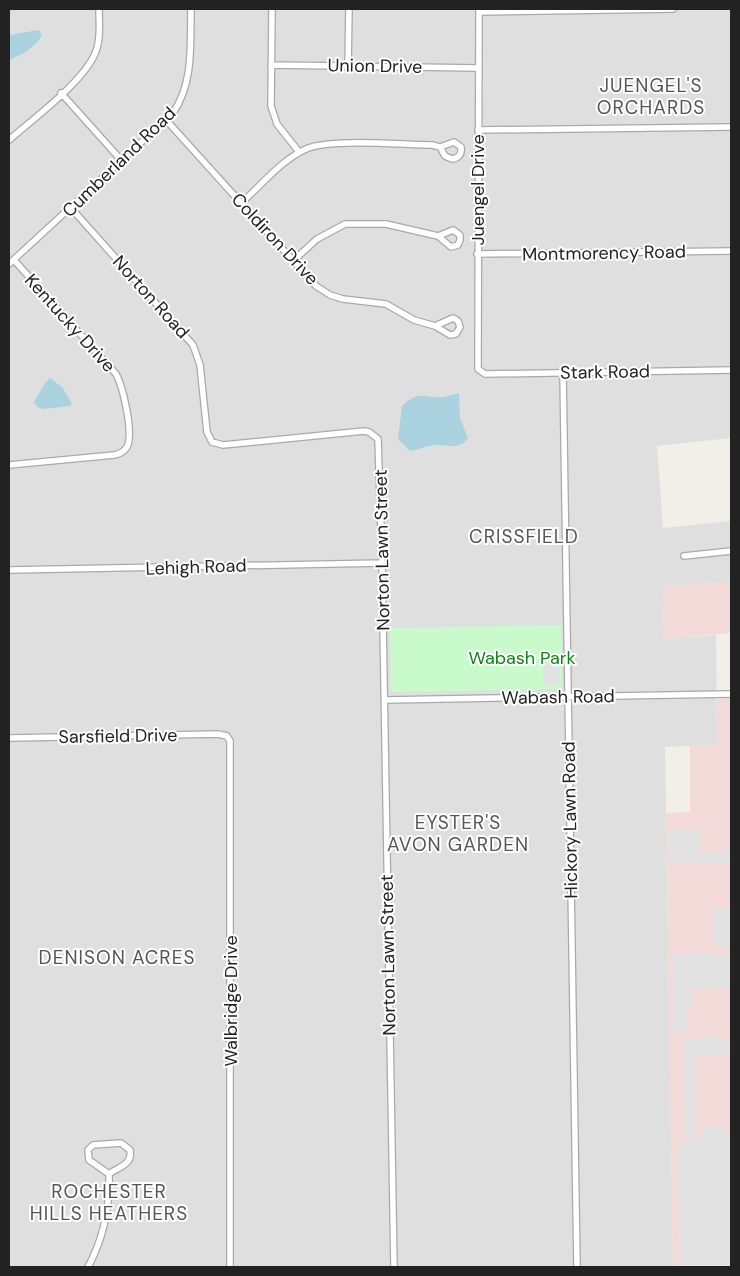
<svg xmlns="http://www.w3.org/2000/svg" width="740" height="1276" font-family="'DM Sans',sans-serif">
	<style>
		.residential { fill: #e0dfdf }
		.commercial { fill: #f2dad9 }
		.park { fill: #c8facc }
		.parking { fill: #e2e2e2 }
		.water { fill: #aad3df }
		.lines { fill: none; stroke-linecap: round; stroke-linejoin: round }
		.street-casing { stroke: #a9a9a9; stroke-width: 8 }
		.street { stroke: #fff; stroke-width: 5.5 }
		.labels { text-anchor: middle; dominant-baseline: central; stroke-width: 4; stroke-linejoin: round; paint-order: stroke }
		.street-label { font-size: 18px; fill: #222; stroke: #fff }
		.park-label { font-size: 18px; fill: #0c8416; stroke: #fff }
		.neighbourhood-label { font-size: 19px; letter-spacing: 1px; fill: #555; stroke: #fff }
	</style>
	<rect width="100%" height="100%" fill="#f2efe9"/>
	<path class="residential" d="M9,9H731V438L657,446L663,528L731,521V581L664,588L663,639L716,635L717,745L665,747L673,1267H9Z"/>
	<path class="commercial" d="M731,581V633L663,639L664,587Z
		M731,698V1267H673L666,813L690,812V746L717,745V699Z"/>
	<path class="park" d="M561,625L562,689L391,692L390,628Z"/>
	<path class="parking" d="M543,655L559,656L560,685L544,686Z
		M671,829H700V853L731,852V863L673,864V859H668L667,832H671Z
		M714,907H731V948H714Z
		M731,953V987H692V1010H686L687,1032L674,1033L673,954Z
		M731,1037V1054L696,1055V1139L702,1138V1127L725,1126L724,1134L731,1135V1267H680L677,1150H681V1140L689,1139V1136H685L683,1039Z"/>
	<path class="water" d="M39,30L42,35C35,48 22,55 9,60V35Z
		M50,378L63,388L72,404L70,406L44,409L37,407L34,402L45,383Z
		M459,393L460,418L468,438C459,451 448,444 434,445C426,446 418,450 410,451L398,439L402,406C420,389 424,399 443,397C448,396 454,394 459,393Z"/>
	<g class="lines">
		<g class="street-casing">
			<path id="street" d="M272,9L271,106L277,124L299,152
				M479,9L478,369L485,374L731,370
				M479,12L673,9
				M271,65L479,68
				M348,66L349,9
				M61,93L122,161
				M167,121L316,286L330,295L343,299L386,304L414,320L435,326L450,335L456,334L460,327L458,321L453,318L435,326
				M478,130L731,127
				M9,140C33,119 89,78 97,48C101,35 99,21 99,9
				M241,203C261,186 281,160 306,149C329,138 403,145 432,145L440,147L445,156L452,159C459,158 462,154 461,147L454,142L440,147
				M71,208L193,345L200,365L207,432L212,442L223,445L364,431L369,432L378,439L382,563L394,1267
				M477,254L731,251
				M293,261L317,239L345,224H386L438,236L453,230L460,235V240L458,245L451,247L438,236
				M9,264L173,113C194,82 190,45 191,9
				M563,373L577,1267
				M9,465L114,455C120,454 124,452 127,447C134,433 123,387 116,374L14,260
				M684,556L731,551
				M9,570L382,563
				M385,700L731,694
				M9,738L218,734L227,736L230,741V1267
				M121,1143L130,1150C133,1165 118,1167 109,1174L89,1160L88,1150L93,1145Z
				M88,1267C103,1239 110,1206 109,1174"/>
		</g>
		<use href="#street" class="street"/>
	</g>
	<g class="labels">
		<g class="street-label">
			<text transform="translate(375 66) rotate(1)">Union Drive</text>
			<text transform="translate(119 162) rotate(-44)">Cumberland Road</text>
			<text transform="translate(478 190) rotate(-90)">Juengel Drive</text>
			<text transform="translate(275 239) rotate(47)">Coldiron Drive</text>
			<text transform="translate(604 253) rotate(-1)">Montmorency Road</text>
			<text transform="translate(151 297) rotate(48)">Norton Road</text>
			<text transform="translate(70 323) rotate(48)">Kentucky Drive</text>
			<text transform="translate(605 372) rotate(-1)">Stark Road</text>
			<text transform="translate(382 550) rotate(-91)">Norton Lawn Street</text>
			<text transform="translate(196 567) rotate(-2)">Lehigh Road</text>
			<text transform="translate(558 697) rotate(-1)">Wabash Road</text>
			<text transform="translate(118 736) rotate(-1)">Sarsfield Drive</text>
			<text transform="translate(570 820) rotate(-91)">Hickory Lawn Road</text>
			<text transform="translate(388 955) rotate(-91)">Norton Lawn Street</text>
			<text transform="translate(231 1001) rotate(-90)">Walbridge Drive</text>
		</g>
		<g class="park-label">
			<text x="522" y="658">Wabash Park</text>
		</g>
		<g class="neighbourhood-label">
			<text x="651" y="85">JUENGEL'S<tspan x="651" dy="22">ORCHARDS</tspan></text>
			<text x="524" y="536">CRISSFIELD</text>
			<text x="458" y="822">EYSTER'S<tspan x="458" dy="22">AVON GARDEN</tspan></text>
			<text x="117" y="957">DENISON ACRES</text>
			<text x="109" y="1191">ROCHESTER<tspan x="109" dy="22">HILLS HEATHERS</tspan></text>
		</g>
	</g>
	<rect width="740" height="1276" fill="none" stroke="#222222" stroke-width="20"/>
</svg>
